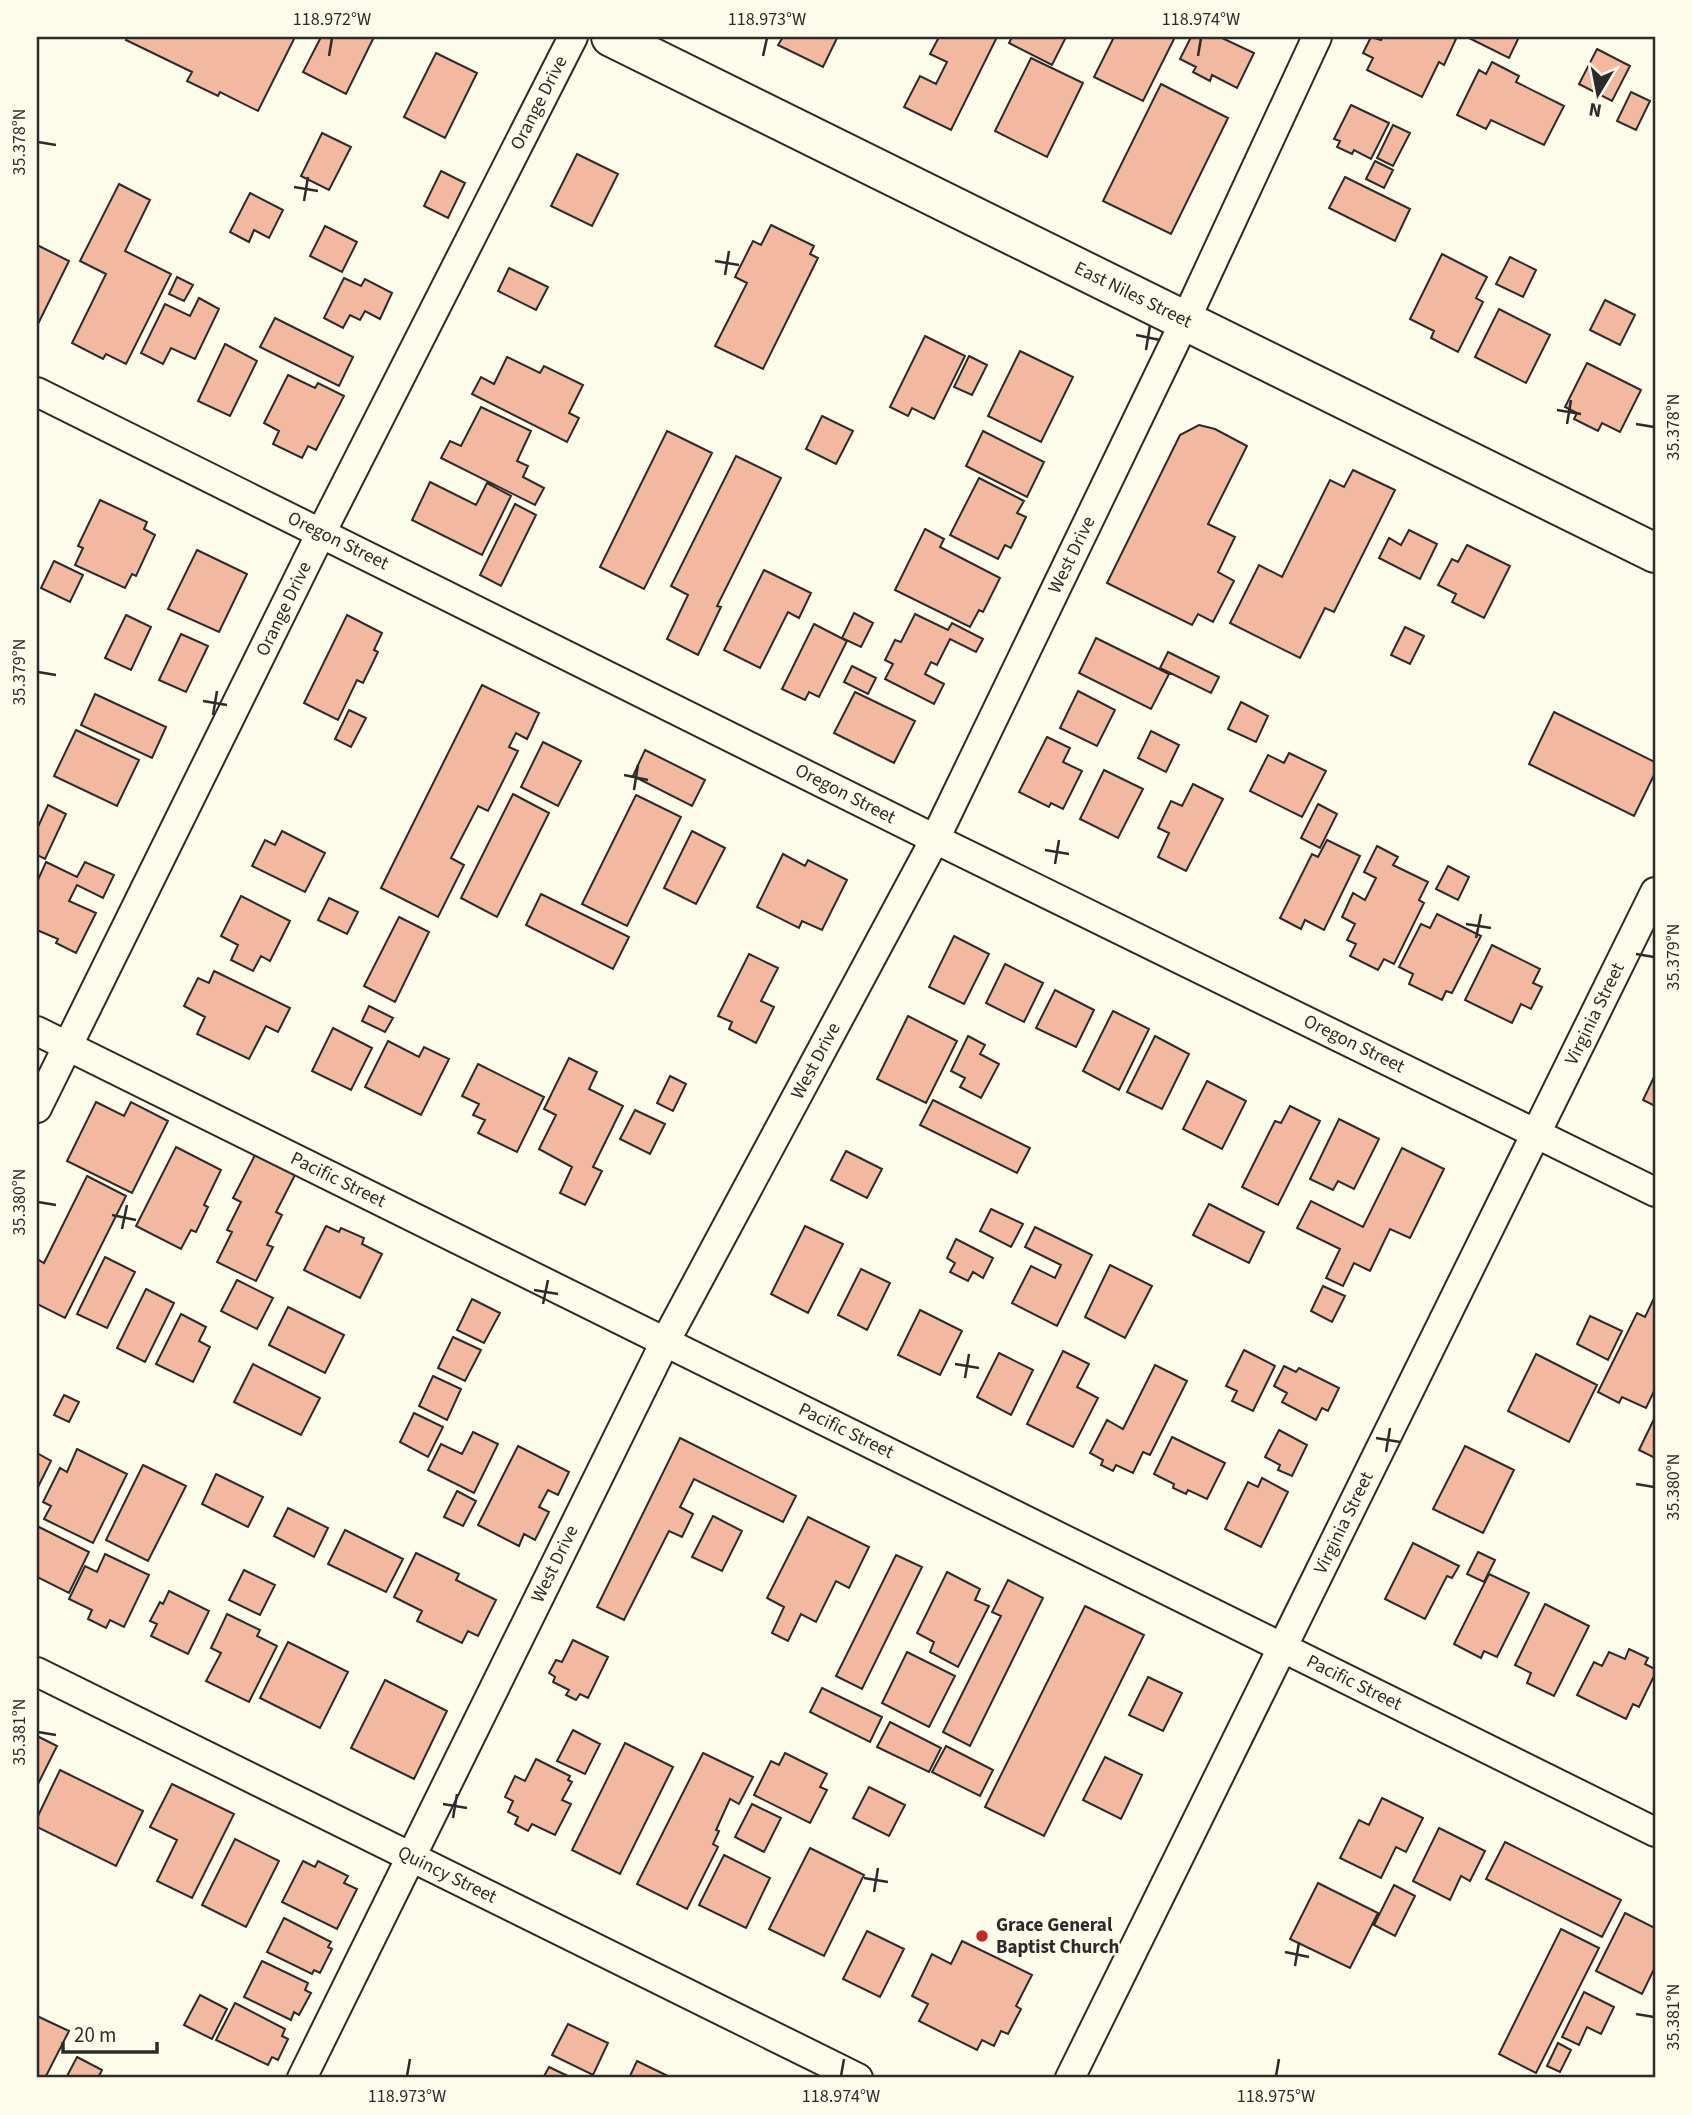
<svg xmlns="http://www.w3.org/2000/svg" width="1692" height="2115" font-family="'Source Sans 3',sans-serif">
	<style>
		.building { fill: #f2b8a0; stroke: #2b2b2b; stroke-width: 2 }
		.lines { fill: none; stroke-linecap: round; stroke-linejoin: round }
		.minor-casing { stroke: #2b2b2b; stroke-width: 32 }
		.secondary-casing { stroke: #2b2b2b; stroke-width: 42 }
		.minor { stroke: #fdfbea; stroke-width: 28 }
		.secondary { stroke: #fdfbea; stroke-width: 38 }
		.ticks { fill: none; stroke: #2b2b2b; stroke-width: 2.5 }
		.poi-dot { fill: #c62828; stroke: #fdfbea; stroke-width: 2.5 }
		.labels { text-anchor: middle; dominant-baseline: central; stroke-width: 5; stroke-linejoin: round; paint-order: stroke }
		.street-label { font-size: 19px; fill: #2b2b2b; stroke: #fdfbea }
		.poi-label { font-size: 19px; font-weight: bold; fill: #2b2b2b; stroke: #fdfbea; text-anchor: start }
		.neatline { fill: none; stroke: #2b2b2b; stroke-width: 2.5 }
		.ticks-label { font-size: 18px; text-anchor: middle; fill: #2b2b2b }
	</style>
	<rect width="100%" height="100%" fill="#fdfbea"/>
	<path class="building" d="M128,37H295L258,111L220,92L218,96L187,81L192,72L126,40Z
		M321,37H374L346,94L303,72Z
		M783,37H834L837,38L823,67L778,45Z
		M939,37H997L951,130L904,107L920,76L936,84L947,62L930,54Z
		M1012,37H1066L1052,65L1009,43Z
		M1114,37H1175L1143,101L1094,77Z
		M1191,37H1220L1254,53L1237,88L1212,75L1210,81L1193,72L1196,67L1180,59Z
		M1371,37L1381,40L1383,37H1452L1456,39L1444,65L1439,62L1422,97L1367,70L1373,58L1363,53Z
		M1467,37H1519L1509,58Z
		M1597,49L1630,66L1612,101L1579,84Z
		M436,53L477,73L445,138L404,117Z
		M1031,58L1083,83L1047,157L995,131Z
		M1492,62L1519,76L1516,82L1564,106L1544,145L1491,120L1486,129L1457,115L1479,70L1486,74Z
		M1161,84L1228,118L1171,234L1103,201Z
		M1631,92L1650,101L1636,130L1617,121Z
		M1351,105L1389,123L1371,159L1354,150L1352,154L1337,147L1340,141L1334,139Z
		M1393,125L1410,133L1393,166L1377,158Z
		M322,133L351,147L329,190L301,176Z
		M577,154L618,174L592,226L551,206Z
		M1375,161L1393,170L1384,188L1366,179Z
		M441,171L465,183L448,218L424,206Z
		M1345,177L1410,209L1395,241L1329,208Z
		M119,184L150,200L125,251L171,274L126,364L106,354L103,359L72,343L106,274L80,261Z
		M250,193L283,210L269,238L254,230L249,242L230,232Z
		M771,225L814,246L810,254L818,258L763,369L715,346L747,283L735,277L753,241L761,245Z
		M325,226L357,242L342,272L310,256Z
		M37,245L69,261L37,326Z
		M1442,254L1487,277L1476,298L1483,302L1458,352L1431,338L1434,331L1410,319Z
		M1510,257L1536,270L1523,297L1496,284Z
		M509,268L548,287L536,310L498,291Z
		M177,277L193,285L184,301L169,294Z
		M344,278L361,286L365,279L392,293L380,319L365,311L360,320L350,315L343,328L324,318Z
		M199,298L219,309L195,359L171,348L163,364L141,353L165,304L190,316Z
		M1605,300L1635,315L1620,345L1590,330Z
		M1499,309L1550,335L1526,383L1475,357Z
		M275,318L353,357L339,386L260,347Z
		M925,336L965,356L934,419L912,408L908,416L890,407Z
		M225,344L257,361L230,416L198,401Z
		M1020,351L1073,377L1041,442L988,416Z
		M969,356L987,365L972,395L954,387Z
		M507,357L540,373L544,366L583,385L569,413L579,418L567,442L472,394L481,377L494,384Z
		M1587,363L1641,390L1620,432L1602,423L1598,431L1574,419L1577,413L1565,407Z
		M288,375L315,388L318,383L344,396L316,450L308,446L302,458L273,444L279,431L264,423Z
		M481,407L531,431L517,461L528,466L523,477L544,488L535,505L441,458L450,441L461,446Z
		M822,416L853,431L836,464L806,449Z
		M1199,425L1215,429L1247,446L1208,524L1235,537L1218,572L1234,581L1213,622L1198,614L1192,625L1107,583L1180,435Z
		M667,431L712,453L644,589L600,567Z
		M983,431L1044,462L1027,497L966,466Z
		M736,456L781,478L717,606L721,607L698,655L667,639L688,595L671,586Z
		M1353,470L1395,490L1334,612L1325,608L1300,658L1230,623L1259,565L1282,577L1330,480L1344,487Z
		M979,478L1024,501L1017,513L1026,517L1011,548L1005,545L998,559L950,535Z
		M430,482L476,505L487,483L511,496L482,555L412,520Z
		M100,500L147,522L144,529L155,535L136,576L132,574L125,588L75,565L83,548L78,546Z
		M515,504L536,515L501,586L480,575Z
		M925,529L944,539L940,547L1000,578L983,612L979,610L970,627L895,590Z
		M1409,530L1437,544L1420,579L1379,558L1389,538L1401,545Z
		M1467,545L1510,566L1484,618L1452,602L1456,594L1438,585L1452,559L1458,562Z
		M197,550L247,574L219,632L168,609Z
		M54,561L83,575L70,602L41,588Z
		M764,570L811,593L799,618L788,612L760,668L724,650Z
		M854,613L873,623L861,647L842,638Z
		M915,614L948,630L952,623L983,639L976,652L950,639L937,665L931,662L925,674L944,684L934,704L885,679L893,664L885,660L895,640L901,642Z
		M126,615L151,627L131,670L105,658Z
		M347,615L382,633L374,650L378,652L363,683L357,680L338,720L304,703Z
		M814,624L847,641L819,697L809,692L805,700L782,689Z
		M1405,627L1424,636L1410,664L1391,655Z
		M181,634L208,646L186,692L159,680Z
		M1096,638L1169,674L1151,709L1079,673Z
		M1168,652L1219,677L1211,693L1160,668Z
		M852,666L876,678L868,694L844,682Z
		M482,685L539,713L527,739L516,733L509,747L518,751L488,811L478,806L451,858L464,865L438,917L381,888Z
		M1078,691L1115,710L1097,746L1060,728Z
		M855,692L915,721L894,763L834,733Z
		M95,694L166,727L152,758L81,725Z
		M1241,702L1268,716L1256,742L1228,729Z
		M349,710L366,718L351,747L335,739Z
		M1554,712L1655,762V773L1634,816L1529,764Z
		M76,730L139,760L117,806L54,776Z
		M1151,731L1179,745L1166,772L1138,758Z
		M1047,737L1070,748L1063,762L1082,771L1063,809L1051,803L1049,807L1019,792Z
		M543,742L581,761L558,806L521,787Z
		M645,750L705,780L692,806L633,776Z
		M1289,753L1326,771L1302,817L1250,791L1268,755L1284,763Z
		M1104,770L1143,789L1118,838L1080,819Z
		M1193,784L1223,799L1186,871L1158,857L1169,833L1158,828L1171,801L1182,806Z
		M513,794L549,813L497,917L461,898Z
		M636,795L681,817L627,926L582,904Z
		M1318,804L1337,814L1320,848L1301,838Z
		M48,805L66,814L45,859L37,855V829Z
		M282,831L325,853L305,892L252,866L265,840L275,845Z
		M692,831L725,848L696,904L664,888Z
		M1327,840L1360,856L1324,930L1305,920L1301,929L1280,918L1312,854L1318,857Z
		M1377,846L1398,857L1393,865L1428,882L1419,900L1424,903L1394,964L1384,959L1378,970L1350,956L1356,944L1347,940L1355,924L1342,917L1353,893L1365,900L1376,878L1364,872Z
		M783,854L805,866L808,860L847,880L822,930L802,921L799,928L757,907Z
		M46,862L77,877L85,862L114,875L103,898L77,885L69,901L96,913L76,953L56,943L58,939L37,930V882Z
		M1448,866L1469,877L1458,900L1436,889Z
		M541,894L629,937L613,969L526,925Z
		M241,896L290,921L270,961L261,956L253,971L231,960L238,945L221,936Z
		M329,898L358,912L347,934L318,920Z
		M1437,914L1481,936L1452,993L1446,991L1442,1000L1409,984L1413,974L1399,967L1421,924L1430,928Z
		M399,917L429,932L395,1002L364,986Z
		M954,936L989,954L964,1004L929,987Z
		M1492,945L1540,969L1533,983L1542,987L1531,1009L1521,1004L1512,1023L1465,1000Z
		M749,954L778,968L761,1001L774,1007L756,1043L729,1029L732,1022L718,1016Z
		M1005,964L1043,983L1024,1022L986,1003Z
		M214,971L290,1008L278,1032L266,1026L249,1059L197,1034L205,1017L184,1006L198,978L209,983Z
		M1055,990L1094,1010L1076,1047L1036,1028Z
		M369,1006L393,1018L385,1032L362,1021Z
		M1113,1011L1149,1029L1119,1090L1083,1071Z
		M908,1016L957,1041L926,1103L877,1079Z
		M333,1028L372,1048L351,1090L312,1071Z
		M968,1036L985,1045L980,1054L999,1064L981,1098L960,1087L965,1078L951,1071Z
		M1155,1036L1189,1054L1162,1109L1127,1092Z
		M388,1041L419,1057L424,1047L449,1059L421,1115L365,1087Z
		M569,1058L597,1072L589,1089L623,1106L593,1167L602,1171L585,1205L560,1193L572,1167L539,1149L556,1115L544,1109Z
		M478,1064L544,1097L517,1152L478,1133L485,1120L473,1115L479,1104L462,1096Z
		M1655,1075V1106L1643,1100Z
		M670,1076L686,1084L673,1111L657,1103Z
		M1207,1081L1246,1101L1222,1149L1183,1129Z
		M933,1100L1030,1148L1017,1173L920,1125Z
		M96,1102L124,1116L131,1102L168,1121L132,1193L67,1161Z
		M1290,1106L1320,1121L1278,1205L1242,1187L1275,1121L1281,1123Z
		M635,1110L665,1124L650,1154L620,1139Z
		M1339,1119L1379,1139L1354,1189L1338,1181L1333,1190L1310,1179Z
		M176,1147L221,1170L204,1205L208,1207L196,1232L191,1230L181,1249L136,1226Z
		M1402,1148L1444,1169L1410,1238L1390,1229L1370,1271L1354,1263L1343,1286L1326,1278L1340,1249L1297,1228L1311,1201L1363,1227Z
		M846,1151L882,1169L867,1198L831,1180Z
		M255,1155L295,1175L276,1212L282,1215L267,1245L273,1247L256,1281L217,1262L232,1232L227,1230L241,1202L233,1198Z
		M87,1176L126,1196L65,1318L37,1304V1259L44,1263Z
		M1209,1204L1264,1232L1249,1263L1193,1235Z
		M991,1209L1023,1224L1011,1247L980,1231Z
		M326,1226L339,1232L341,1228L364,1238L362,1244L382,1254L360,1298L304,1270Z
		M805,1226L843,1244L808,1313L771,1294Z
		M1035,1227L1092,1255L1057,1326L1012,1303L1031,1266L1055,1278L1061,1265L1025,1247Z
		M956,1239L993,1258L983,1278L973,1272L968,1281L950,1272L955,1263L947,1258Z
		M105,1257L135,1272L107,1328L77,1314Z
		M1110,1265L1152,1286L1125,1338L1085,1317Z
		M861,1269L890,1283L867,1330L838,1315Z
		M237,1280L273,1298L257,1329L221,1311Z
		M1323,1286L1345,1296L1332,1322L1311,1311Z
		M146,1289L174,1303L145,1362L117,1348Z
		M1655,1296V1389L1646,1408L1622,1397L1619,1403L1598,1392L1637,1313L1645,1317Z
		M472,1299L500,1313L484,1343L457,1330Z
		M288,1307L344,1335L325,1373L269,1345Z
		M920,1310L962,1331L940,1375L898,1355Z
		M181,1314L206,1327L199,1341L210,1347L193,1382L156,1364Z
		M1590,1316L1622,1331L1608,1360L1577,1344Z
		M453,1337L481,1350L465,1381L438,1368Z
		M1244,1350L1275,1366L1253,1411L1232,1401L1237,1391L1226,1386Z
		M1063,1351L1089,1364L1077,1387L1098,1398L1073,1447L1027,1424Z
		M999,1353L1033,1370L1011,1415L977,1397Z
		M1536,1354L1597,1385L1569,1442L1508,1411Z
		M253,1364L320,1398L301,1435L234,1402Z
		M1155,1365L1187,1381L1150,1455L1143,1452L1133,1473L1116,1465L1113,1471L1101,1465L1103,1460L1090,1453L1107,1420L1123,1429Z
		M1284,1366L1296,1372L1299,1368L1339,1388L1328,1411L1322,1408L1316,1420L1282,1402L1287,1393L1274,1386Z
		M433,1376L461,1389L447,1420L419,1406Z
		M64,1395L79,1402L69,1422L54,1415Z
		M414,1413L443,1427L428,1457L400,1442Z
		M1655,1417V1458L1639,1450Z
		M1279,1430L1307,1445L1292,1476L1278,1470L1280,1465L1265,1457Z
		M473,1432L498,1444L474,1493L428,1470L441,1444L462,1454Z
		M1172,1437L1225,1463L1207,1499L1188,1490L1186,1494L1173,1488L1174,1484L1154,1474Z
		M680,1438L796,1496L783,1522L694,1479L680,1507L693,1514L682,1537L669,1531L624,1620L597,1607Z
		M518,1446L569,1472L558,1495L548,1490L539,1507L549,1512L535,1540L524,1534L519,1546L478,1525Z
		M1465,1446L1514,1470L1483,1533L1433,1509Z
		M77,1449L127,1474L93,1543L44,1519L51,1506L43,1502L60,1468L67,1472Z
		M37,1453L51,1461L37,1489Z
		M143,1465L186,1486L148,1561L106,1540Z
		M216,1474L263,1497L248,1527L202,1504Z
		M1262,1478L1288,1492L1261,1547L1225,1529L1248,1482L1258,1487Z
		M457,1491L476,1501L463,1526L444,1517Z
		M288,1508L328,1528L314,1557L274,1536Z
		M713,1516L742,1531L722,1571L692,1557Z
		M808,1517L869,1547L849,1588L836,1581L816,1622L801,1614L788,1641L772,1633L784,1607L767,1598Z
		M37,1526L89,1552L69,1593L37,1577Z
		M345,1530L403,1559L386,1592L328,1564Z
		M1413,1543L1459,1566L1452,1578L1447,1576L1425,1619L1385,1599Z
		M1478,1552L1495,1560L1484,1582L1467,1574Z
		M416,1553L459,1574L456,1580L496,1600L478,1636L468,1631L462,1643L417,1621L422,1611L394,1597Z
		M105,1554L149,1575L124,1627L110,1620L106,1628L88,1619L92,1610L69,1599L85,1566L97,1572Z
		M896,1555L922,1567L862,1689L836,1676Z
		M244,1570L275,1585L260,1615L229,1600Z
		M947,1572L980,1589L975,1600L989,1606L958,1667L930,1652L934,1642L917,1633Z
		M1489,1574L1529,1593L1497,1657L1484,1651L1481,1658L1454,1644Z
		M1008,1580L1043,1598L970,1746L943,1732L1001,1616L992,1612Z
		M169,1591L209,1611L188,1654L151,1636L157,1624L150,1621L160,1602L163,1604Z
		M1545,1604L1589,1626L1554,1696L1527,1683L1531,1673L1515,1665Z
		M1085,1606L1144,1635L1044,1836L985,1807Z
		M227,1614L260,1630L257,1636L277,1646L249,1702L206,1681L221,1653L211,1648Z
		M573,1640L608,1657L588,1698L580,1694L576,1700L566,1695L569,1690L553,1682L555,1677L549,1673L556,1660L562,1662Z
		M288,1642L348,1672L320,1728L260,1698Z
		M1629,1649L1648,1658L1645,1664L1655,1669V1674L1639,1707L1633,1704L1626,1719L1577,1695L1594,1662L1602,1666L1609,1652L1625,1659Z
		M907,1652L955,1676L929,1727L882,1703Z
		M1148,1677L1182,1693L1163,1731L1129,1715Z
		M385,1680L447,1711L414,1779L351,1748Z
		M822,1688L882,1717L870,1742L810,1712Z
		M890,1722L941,1748L929,1772L877,1747Z
		M573,1730L600,1744L585,1774L557,1761Z
		M37,1736L57,1746L37,1786Z
		M625,1743L673,1767L620,1874L572,1850Z
		M946,1746L993,1770L980,1796L932,1772Z
		M703,1753L753,1777L739,1804L730,1799L716,1830L719,1831L713,1844L718,1847L687,1909L637,1884Z
		M785,1753L827,1774L820,1787L827,1790L810,1823L754,1795L771,1761L779,1765Z
		M1105,1757L1142,1775L1121,1819L1083,1800Z
		M536,1759L570,1776L568,1780L572,1782L562,1800L571,1804L555,1835L532,1824L528,1831L515,1824L518,1817L508,1812L513,1801L505,1797L515,1776L525,1781Z
		M60,1770L143,1811L116,1866L37,1827V1818Z
		M172,1784L234,1814L192,1898L157,1881L177,1840L150,1827Z
		M869,1787L905,1805L889,1836L853,1818Z
		M1382,1798L1423,1818L1406,1852L1396,1847L1381,1878L1340,1858L1359,1820L1369,1825Z
		M752,1804L781,1818L764,1852L735,1837Z
		M1439,1828L1485,1851L1470,1881L1461,1876L1450,1900L1413,1881Z
		M235,1839L279,1861L246,1927L202,1905Z
		M1505,1842L1621,1900L1602,1937L1486,1879Z
		M810,1848L864,1875L824,1956L769,1929Z
		M724,1855L770,1878L746,1928L699,1905Z
		M303,1861L315,1867L318,1861L348,1876L344,1883L357,1889L337,1929L282,1902Z
		M1318,1883L1378,1913L1350,1968L1290,1939Z
		M1394,1885L1415,1896L1395,1936L1374,1925Z
		M1625,1913L1655,1928V1967L1642,1994L1596,1971Z
		M284,1918L331,1942L328,1947L332,1949L320,1973L314,1970L312,1974L267,1952Z
		M1561,1929L1599,1948L1536,2073L1499,2054Z
		M867,1931L904,1949L880,1997L843,1979Z
		M962,1941L1032,1975L1016,2006L1021,2009L1008,2034L1001,2031L994,2046L982,2040L977,2050L919,2021L928,2004L912,1996L932,1954L951,1964Z
		M262,1961L308,1983L305,1990L311,1993L299,2015L294,2012L291,2020L244,1997Z
		M1584,1992L1614,2007L1601,2034L1587,2027L1579,2045L1562,2037Z
		M200,1995L227,2009L212,2039L184,2025Z
		M235,2003L285,2029L282,2036L288,2039L278,2060L272,2057L268,2065L216,2040Z
		M37,2016L69,2031L45,2078H37Z
		M568,2024L608,2043L593,2075L552,2055Z
		M1558,2043L1571,2050L1560,2072L1547,2066Z
		M77,2057L102,2070L98,2078H66Z
		M637,2061L672,2078H629Z
		M549,2067L572,2078H543Z"/>
	<g class="lines">
		<g class="minor-casing">
			<path id="minor" d="M37,392L935,839L1655,1192
				M37,1031L1655,1832
				M37,1108L321,533L573,37
				M37,1672L858,2078
				M302,2078L665,1342L935,839L1185,321L1317,37
				M1070,2078L1655,892"/>
		</g>
		<g class="secondary-casing">
			<path id="secondary" d="M611,37L1655,553"/>
		</g>
		<use href="#minor" class="minor"/>
		<use href="#secondary" class="secondary"/>
	</g>
	<path class="ticks" d="M329,56L332,38M763,56L767,38M1198,56L1201,38M38,142L56,145M294,187L318,191M304,201L308,177M715,261L739,265M725,275L729,251M1136,335L1160,340M1146,350L1150,325M1557,410L1581,414M1567,424L1571,400M1636,424L1654,427M38,672L56,675M203,701L227,705M213,715L217,691M624,775L648,780M634,790L638,765M1045,850L1069,854M1055,864L1059,840M1466,924L1491,928M1476,938L1481,914M1636,954L1654,957M38,1202L56,1205M112,1215L136,1220M122,1229L127,1205M534,1290L558,1294M543,1304L548,1280M955,1364L979,1368M965,1378L969,1354M1376,1438L1400,1442M1386,1452L1390,1428M1636,1484L1654,1487M38,1732L56,1735M443,1804L467,1808M453,1818L457,1794M864,1878L888,1882M874,1892L878,1868M1285,1952L1309,1957M1295,1966L1299,1942M1636,2014L1654,2017M407,2076L410,2059M841,2076L844,2059M1276,2076L1279,2059"/>
	<circle class="poi-dot" cx="982" cy="1936" r="7"/>
	<g class="labels">
		<g class="street-label">
			<text transform="translate(539 103) rotate(-63)">Orange Drive</text>
			<text transform="translate(1133 295) rotate(26)">East Niles Street</text>
			<text transform="translate(338 541) rotate(26)">Oregon Street</text>
			<text transform="translate(1072 555) rotate(-64)">West Drive</text>
			<text transform="translate(284 609) rotate(-64)">Orange Drive</text>
			<text transform="translate(845 794) rotate(27)">Oregon Street</text>
			<text transform="translate(1595 1014) rotate(-64)">Virginia Street</text>
			<text transform="translate(1354 1044) rotate(26)">Oregon Street</text>
			<text transform="translate(816 1061) rotate(-62)">West Drive</text>
			<text transform="translate(338 1180) rotate(26)">Pacific Street</text>
			<text transform="translate(846 1431) rotate(26)">Pacific Street</text>
			<text transform="translate(1344 1523) rotate(-64)">Virginia Street</text>
			<text transform="translate(555 1564) rotate(-64)">West Drive</text>
			<text transform="translate(1354 1683) rotate(26)">Pacific Street</text>
			<text transform="translate(447 1875) rotate(26)">Quincy Street</text>
		</g>
		<g class="poi-label">
			<text x="996" y="1925">Grace General<tspan x="996" dy="22">Baptist Church</tspan></text>
		</g>
	</g>
	<rect width="1692" height="2115" fill="none" stroke="#fdfbea" stroke-width="77"/>
	<g transform="translate(1598 94) rotate(190)" stroke="#fdfbea" stroke-width="5" paint-order="stroke">
	<path d="M0-5L12 26L0 18L-12 26Z" fill="#2b2b2b"/>
	<text y="-10" font-size="19" font-weight="bold" text-anchor="middle" fill="#2b2b2b">N</text>
	</g>
	<path d="M63 2042v10h94v-10" fill="none" stroke="#2b2b2b" stroke-width="3.5"/>
	<text x="74" y="2042" font-size="21" fill="#2b2b2b" stroke="#fdfbea" stroke-width="5" paint-order="stroke">20 m</text>
	<rect x="38" y="38" width="1616" height="2038" class="neatline"/>
	<g class="ticks-label">
		<text x="332" y="25">118.972°W</text>
		<text x="767" y="25">118.973°W</text>
		<text x="1201" y="25">118.974°W</text>
		<text transform="translate(19 142) rotate(-90)" y="6">35.378°N</text>
		<text transform="translate(1673 427) rotate(-90)" y="6">35.378°N</text>
		<text transform="translate(19 672) rotate(-90)" y="6">35.379°N</text>
		<text transform="translate(1673 957) rotate(-90)" y="6">35.379°N</text>
		<text transform="translate(19 1202) rotate(-90)" y="6">35.380°N</text>
		<text transform="translate(1673 1487) rotate(-90)" y="6">35.380°N</text>
		<text transform="translate(19 1732) rotate(-90)" y="6">35.381°N</text>
		<text transform="translate(1673 2017) rotate(-90)" y="6">35.381°N</text>
		<text x="407" y="2102">118.973°W</text>
		<text x="841" y="2102">118.974°W</text>
		<text x="1276" y="2102">118.975°W</text>
	</g>
</svg>
